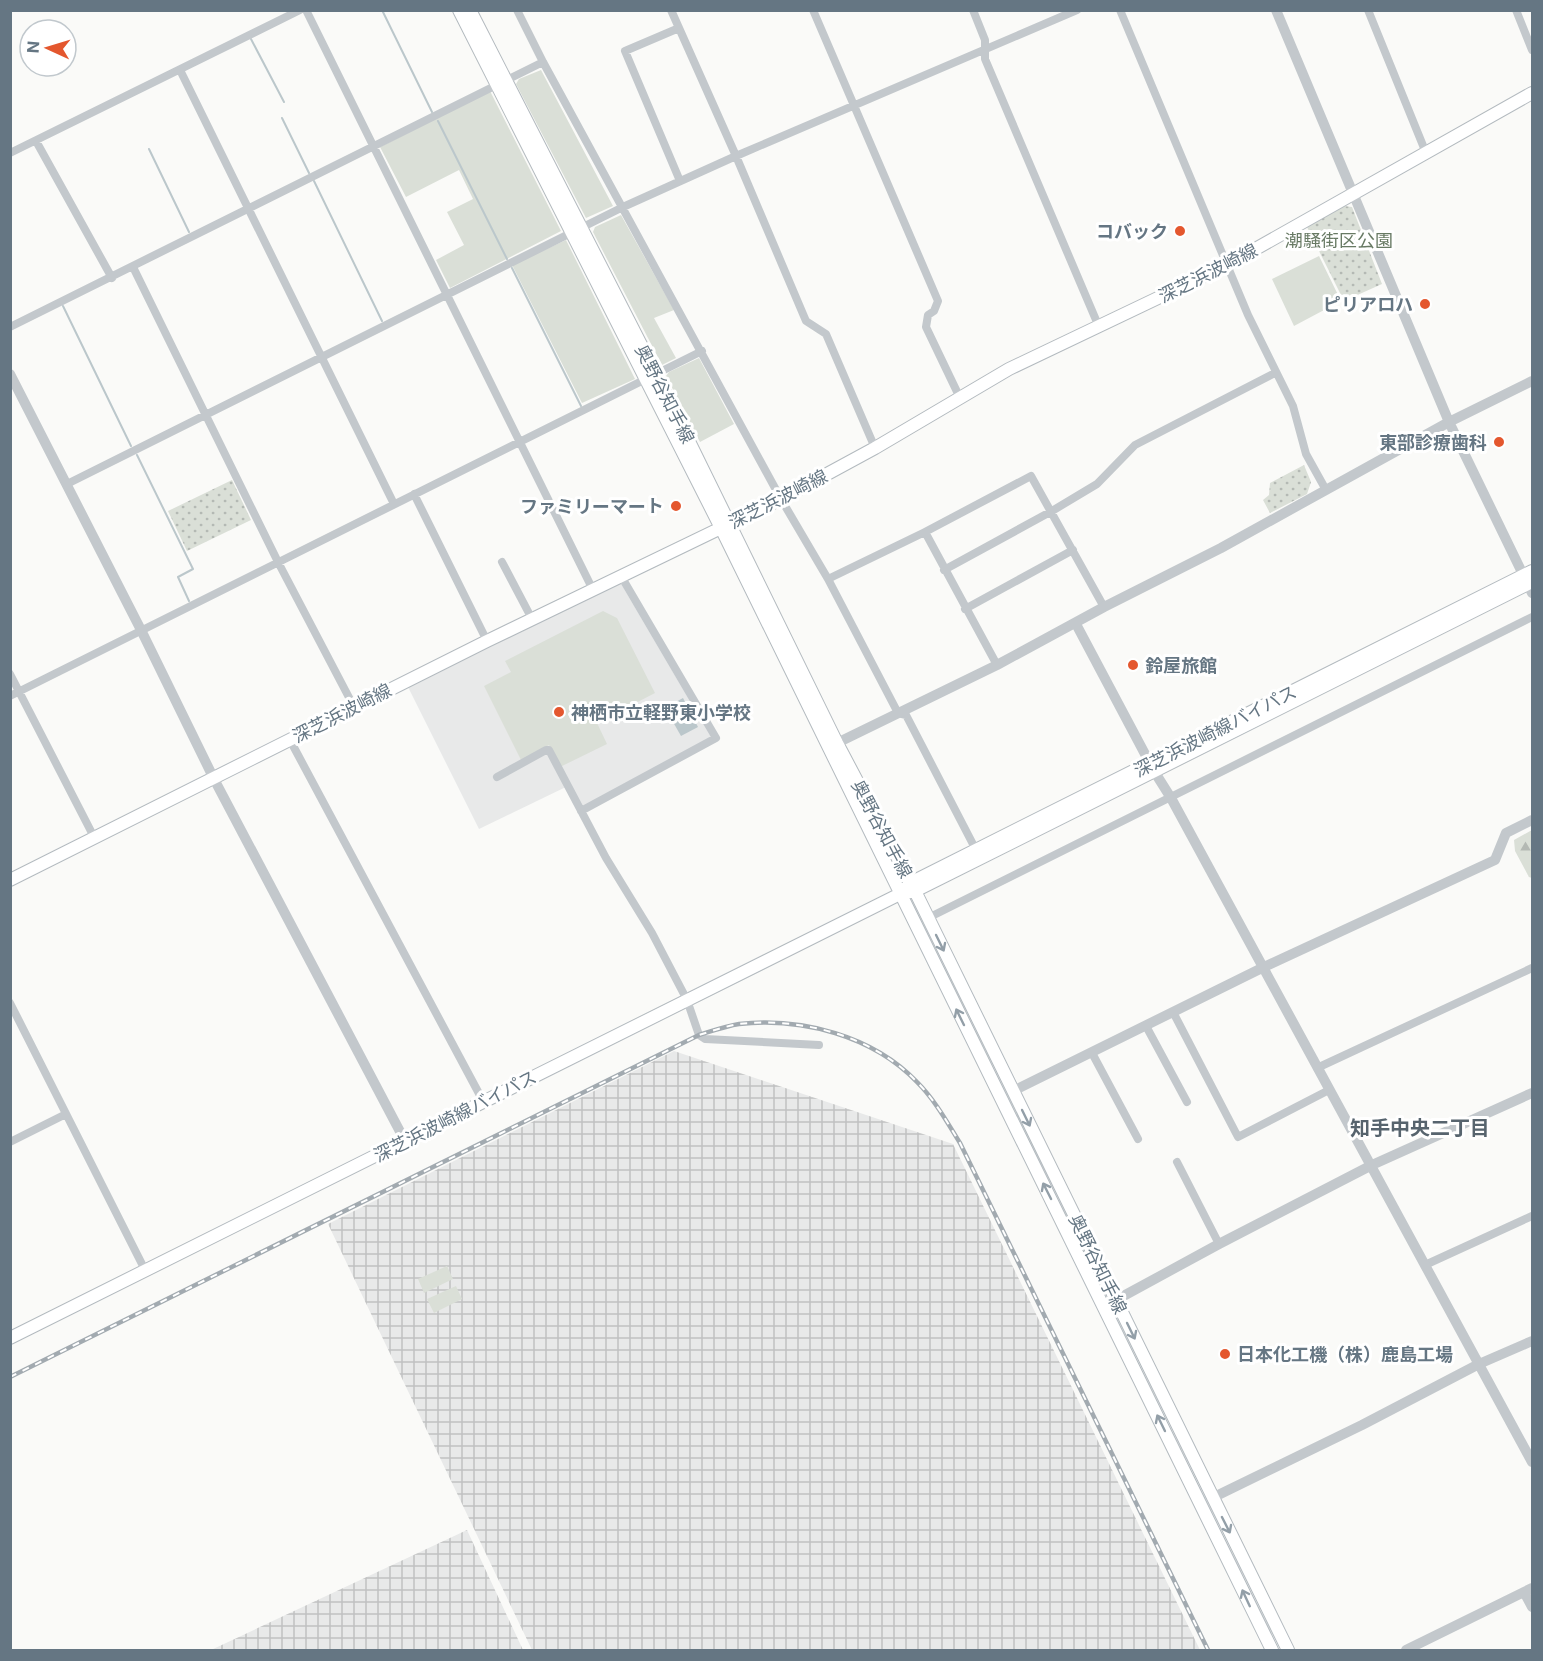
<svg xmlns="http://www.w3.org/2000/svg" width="1543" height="1661" font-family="Inter,'Noto Sans JP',sans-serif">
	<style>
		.built { fill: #e8e9e9 }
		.industrial { fill: url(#industrial-grid) }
		.green { fill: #dadfd7 }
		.forest { fill: url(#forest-firs) }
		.park { fill: url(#park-dots) }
		.water { fill: #bbc7cb }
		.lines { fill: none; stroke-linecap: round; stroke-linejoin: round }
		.stream { stroke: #bbc7cb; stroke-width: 2 }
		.secondary-casing { stroke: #b3babf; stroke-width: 14 }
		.minor { stroke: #c3c8cc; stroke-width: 8 }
		.tertiary { stroke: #c3c8cc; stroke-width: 10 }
		.secondary { stroke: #fff; stroke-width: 12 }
		.rail-casing { stroke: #a2aab0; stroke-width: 4.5 }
		.rail { stroke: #fff; stroke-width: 2; stroke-dasharray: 7; stroke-linecap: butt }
		.oneway { stroke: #939fa8 }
		.poi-dot { fill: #e4572e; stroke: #fff; stroke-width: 2 }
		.labels { text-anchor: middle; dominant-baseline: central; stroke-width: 6; stroke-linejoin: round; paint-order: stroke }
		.poi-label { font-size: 18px; font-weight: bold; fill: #657683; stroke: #fff; text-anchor: end }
		.park-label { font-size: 18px; fill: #687a64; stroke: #fff }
		.street-label { font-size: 18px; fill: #657683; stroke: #fff }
		.neighbourhood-label { font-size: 20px; font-weight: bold; fill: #57646e; stroke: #fff }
	</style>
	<defs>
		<pattern id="industrial-grid" width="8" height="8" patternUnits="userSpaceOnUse" patternTransform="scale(1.5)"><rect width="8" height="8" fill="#e8e9e9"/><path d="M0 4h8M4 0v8" fill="none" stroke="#c0c1c2"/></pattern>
		<pattern id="forest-firs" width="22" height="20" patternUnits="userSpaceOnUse" patternTransform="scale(1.5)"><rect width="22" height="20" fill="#dadfd7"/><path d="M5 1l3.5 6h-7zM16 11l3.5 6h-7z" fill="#b4b9b4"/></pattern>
		<pattern id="park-dots" width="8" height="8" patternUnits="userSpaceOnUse" patternTransform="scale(1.5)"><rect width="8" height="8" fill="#dadfd7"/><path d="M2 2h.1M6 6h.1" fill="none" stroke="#b4b9b4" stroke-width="1.8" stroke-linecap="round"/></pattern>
	</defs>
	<rect width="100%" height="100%" fill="#fafaf8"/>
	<path class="built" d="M620,582L711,737L582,807L570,785L479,829L408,687Z"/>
	<path class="industrial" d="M674,1051L953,1144L1200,1650H532L328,1224Z
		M467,1530L523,1650H211Z"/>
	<path class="green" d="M541,70L613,206L586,218L516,84L519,79Z
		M490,91L561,231L450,288L436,260L464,245L447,212L473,199L459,170L406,197L380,147Z
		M621,215L674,310L654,318L676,358L662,365L593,232L595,227Z
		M566,240L635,379L582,403L512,265Z
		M1319,256L1341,301L1294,326L1272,279Z
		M699,358L734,424L700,442L666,376L669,372Z
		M603,611L617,618L655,693L597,723L607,744L560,767L549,745L521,760L484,686L511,672L505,661Z
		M447,1266L453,1279L424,1293L418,1279Z
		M456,1286L462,1299L434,1313L427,1299Z"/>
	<path class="forest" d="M1532,830L1531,850L1532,878L1529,877L1515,851L1514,840Z"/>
	<path class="park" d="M1344,206L1352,207L1382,284L1344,301L1307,227Z
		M1304,465L1311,482L1307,494L1270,513L1263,500L1269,495L1270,483Z
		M232,480L251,520L187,551L168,511Z"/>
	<path class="water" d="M683,698L698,727L681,736L665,708Z"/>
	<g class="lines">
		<path class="stream" d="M382,10L432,112
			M251,39L284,102
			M282,118L309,173
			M438,121L507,259
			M149,149L189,232
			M314,181L382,321
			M512,268L581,406
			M63,306L131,446
			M137,455L193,569L178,577L189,601"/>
		<g class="secondary-casing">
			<path id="secondary" d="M459,10L721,528L1272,1650
				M470,10L656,374L837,743L915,891L1288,1650
				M10,880L487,641L781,499L875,448L1009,369L1227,265L1532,93
				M905,889L910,883L1532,571
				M10,1338L900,894L915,891L1532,582"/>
		</g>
		<path class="minor" d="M306,10L593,590
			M517,10L543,62L781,499L828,579L898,713L906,715L976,850
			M671,10L736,156L806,321L826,334L875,448
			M813,10L938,301L934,311L928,315L926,327L960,398
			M973,10L985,40V59L1099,327
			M1120,10L1248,315L1293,406L1306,454L1326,490
			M1368,10L1426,153
			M1516,10L1532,50
			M679,28L625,51L680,181
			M180,70L394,504
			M36,141L112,278
			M10,153L300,10
			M133,267L278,562L354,707
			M10,327L543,62
			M67,484L623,207L736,156L1077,10
			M414,494L487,641
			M925,532L997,665
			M502,562L532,619
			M944,570L1052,511L1097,484L1135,445L1275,373
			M828,579L925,532L1031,476L1104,607
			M965,609L1073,550
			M10,674L95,839
			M10,696L702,351
			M290,740L483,1101
			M497,777L546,750H549L606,858L652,933L687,1000L699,1035L705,1039L819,1045
			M581,811L716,738L621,576
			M928,918L1532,617
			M10,1003L145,1270
			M1173,1012L1238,1137L1329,1090
			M1146,1026L1187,1102
			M1092,1053L1138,1139
			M1317,1068L1532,968
			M10,1142L66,1114
			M1177,1162L1219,1244
			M1425,1265L1532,1216"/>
		<path class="tertiary" d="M1276,10L1449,422L1532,593
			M10,374L141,630L214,779L405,1141
			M1076,624L1154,771L1171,798L1532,1462
			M837,743L997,665L1104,607L1221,548L1449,422L1532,381
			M1013,1091L1264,967L1495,860L1506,833L1532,820
			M1116,1300L1219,1244L1372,1165L1532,1093
			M1212,1498L1362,1425L1479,1364L1532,1341
			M1524,1592L1532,1607
			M1406,1650L1532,1588"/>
		<use href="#secondary" class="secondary"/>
		<g class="rail-casing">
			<path id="rail" d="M10,1377L699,1035C712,1031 726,1026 739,1024C802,1017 873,1036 917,1082C935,1100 947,1122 960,1143L1208,1650"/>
		</g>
		<use href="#rail" class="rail"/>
	</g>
	<defs><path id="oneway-shaft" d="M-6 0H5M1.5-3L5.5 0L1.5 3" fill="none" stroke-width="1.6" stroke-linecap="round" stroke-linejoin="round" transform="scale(1.5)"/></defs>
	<g class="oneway">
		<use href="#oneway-shaft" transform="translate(940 943) rotate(64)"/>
		<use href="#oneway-shaft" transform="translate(960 1017) rotate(-116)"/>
		<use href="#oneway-shaft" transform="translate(1026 1118) rotate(64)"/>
		<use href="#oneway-shaft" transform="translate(1047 1191) rotate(-117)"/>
		<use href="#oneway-shaft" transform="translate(1131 1331) rotate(64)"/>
		<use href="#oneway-shaft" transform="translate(1161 1423) rotate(-116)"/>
		<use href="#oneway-shaft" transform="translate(1226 1525) rotate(63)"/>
		<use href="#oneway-shaft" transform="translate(1246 1598) rotate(-115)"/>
	</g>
	<g class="poi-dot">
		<circle cx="1180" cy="231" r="6"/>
		<circle cx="1425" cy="304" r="6"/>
		<circle cx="1499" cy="442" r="6"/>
		<circle cx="676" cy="506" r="6"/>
		<circle cx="1133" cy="665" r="6"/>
		<circle cx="559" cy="712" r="6"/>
		<circle cx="1225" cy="1354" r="6"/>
	</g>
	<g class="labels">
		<g class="poi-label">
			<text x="1168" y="231">コバック</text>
			<text x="1413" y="304">ピリアロハ</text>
			<text x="1487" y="442">東部診療歯科</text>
			<text x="664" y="506">ファミリーマート</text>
			<text x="1145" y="665" text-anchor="start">鈴屋旅館</text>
			<text x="571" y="712" text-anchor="start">神栖市立軽野東小学校</text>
			<text x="1237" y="1354" text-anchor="start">日本化工機（株）鹿島工場</text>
		</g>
		<g class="park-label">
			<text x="1339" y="240">潮騒街区公園</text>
		</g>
		<g class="street-label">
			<text transform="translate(1208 273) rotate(-27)">深芝浜波崎線</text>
			<text transform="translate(665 394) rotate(63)">奥野谷知手線</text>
			<text transform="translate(778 499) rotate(-27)">深芝浜波崎線</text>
			<text transform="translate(342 713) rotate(-27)">深芝浜波崎線</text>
			<text transform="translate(1215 731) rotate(-27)">深芝浜波崎線バイパス</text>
			<text transform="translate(882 829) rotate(62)">奥野谷知手線</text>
			<text transform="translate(455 1116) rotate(-27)">深芝浜波崎線バイパス</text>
			<text transform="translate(1098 1264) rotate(64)">奥野谷知手線</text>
		</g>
		<g class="neighbourhood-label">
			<text x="1420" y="1128">知手中央二丁目</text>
		</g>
	</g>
	<rect width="1543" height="1661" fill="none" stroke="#657683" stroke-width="24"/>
	<g transform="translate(48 48) rotate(274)"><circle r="28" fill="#ffffff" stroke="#c1c8cd" stroke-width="1.5"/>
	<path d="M0-4.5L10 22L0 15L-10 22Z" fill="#e4572e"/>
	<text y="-9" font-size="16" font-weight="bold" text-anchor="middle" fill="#657683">N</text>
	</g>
</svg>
